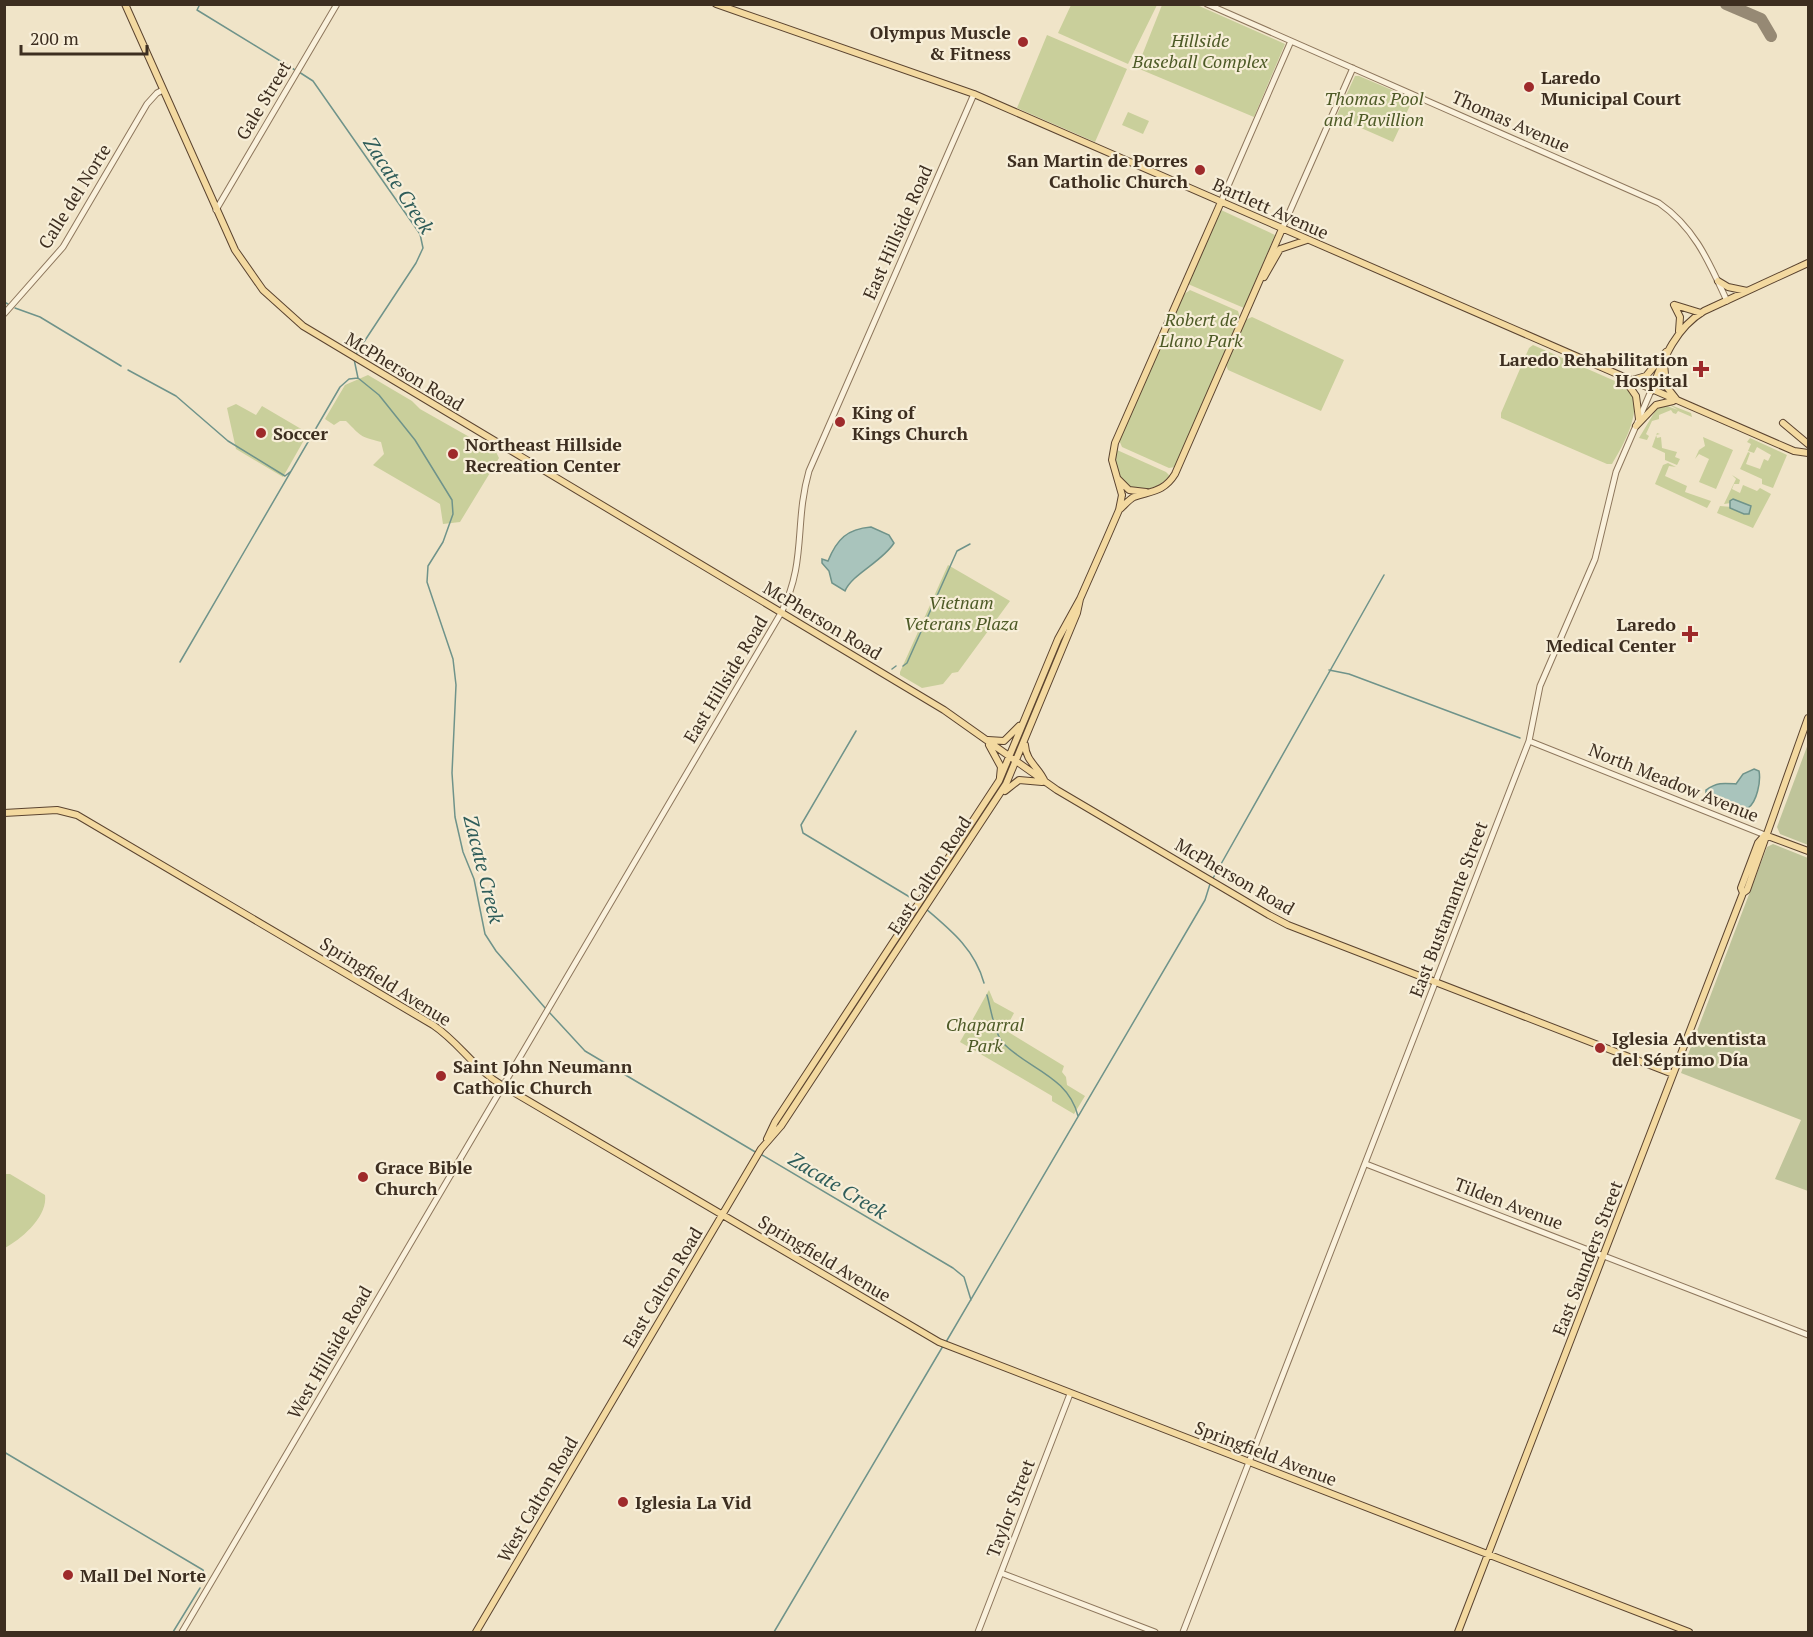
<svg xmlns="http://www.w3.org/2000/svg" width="1813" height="1637" font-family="'PT Serif',serif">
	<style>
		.green { fill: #c9cf9b }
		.cemetery { fill: #bfc49a }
		.water { fill: #a9c4bc; stroke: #6f938a; stroke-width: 1.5 }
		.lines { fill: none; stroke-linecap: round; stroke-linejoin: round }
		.stream { stroke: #6f938a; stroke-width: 1.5 }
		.taxiway { stroke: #968974; stroke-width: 12 }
		.minor-casing { stroke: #8d765c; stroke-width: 7 }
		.major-casing { stroke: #5b4430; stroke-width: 8 }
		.minor { stroke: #faf1dc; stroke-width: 5 }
		.major { stroke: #f3d9a0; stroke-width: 6 }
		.poi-dot { fill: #9e2a2b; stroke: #f7eed8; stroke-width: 2 }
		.labels { text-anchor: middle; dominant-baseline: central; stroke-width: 4.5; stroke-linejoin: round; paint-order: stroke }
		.poi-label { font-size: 18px; font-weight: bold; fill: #3d2e20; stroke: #f7eed8; text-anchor: start }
		.park-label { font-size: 18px; font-style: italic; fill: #4d5a26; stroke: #f7eed8 }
		.street-label { font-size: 18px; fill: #3d2e20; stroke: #f7eed8 }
		.water-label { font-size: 20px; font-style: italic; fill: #2f5d5a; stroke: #f7eed8 }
	</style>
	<rect width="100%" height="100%" fill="#f0e4c8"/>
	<path class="green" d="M1071,5V4L1157,5L1128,64L1058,33Z
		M1162,5H1197L1285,44L1254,117L1137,68Z
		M1047,35L1127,69L1095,142L1017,108Z
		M1355,76H1359L1413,99L1393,142L1336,117Z
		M1128,112L1149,121L1143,134L1122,125Z
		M1221,210L1275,235L1244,308L1188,284Z
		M1190,290L1238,311L1240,318L1175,467L1169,468L1122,447L1119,440L1183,295Z
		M1252,317L1344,360L1321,411L1228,370L1226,365L1245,320Z
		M1533,345L1624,385C1648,403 1624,444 1612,464H1607L1501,418V413L1529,348Z
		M368,375L412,401L420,409L496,452L499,458L460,522L443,524L440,504L373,465L384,454L381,442C359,436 362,437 346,421H340L334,425L325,419L345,385Z
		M236,404L256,415L262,406L308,433L283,477L236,449L227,408Z
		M1668,404L1691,413L1692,417L1678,411L1676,414L1673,413L1671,410L1659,415V419L1652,421L1646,434L1649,436L1647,440L1639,438L1657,408L1667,406L1678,410Z
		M1657,433L1660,434L1656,435L1657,438L1661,437L1662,448L1677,452L1675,457L1680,459L1677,465L1665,460V453L1652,447Z
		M1703,437L1733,450L1716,489L1699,482L1709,459L1699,454L1695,459L1699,450L1705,446Z
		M1750,438L1787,455L1773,488L1762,484V479L1740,469L1748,452L1750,453L1746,464L1760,469L1764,459L1768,461L1771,455L1757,447L1754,453L1748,451L1751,444L1747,442Z
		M1117,450L1166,472L1170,476C1145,503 1105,485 1117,450Z
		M1668,463L1676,467L1669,466L1665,476L1687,486L1685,492L1711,501L1707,508L1655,484L1663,465Z
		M1732,475L1740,480L1739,484H1734L1732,489L1740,493L1743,485L1757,491L1760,488L1771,494L1753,528L1717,513L1720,506L1732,507L1731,503L1724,504L1736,479Z
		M948,565L1010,601L958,672L952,673L943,684L922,688L900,675V672Z
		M989,990L994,1002L1014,1013L1005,1030L1064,1066L1062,1072L1066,1077L1067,1085L1085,1096L1074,1114L1052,1101V1096L960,1042Z
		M5,1174H10L45,1195C48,1217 21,1239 5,1248Z"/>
	<path class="cemetery" d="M1808,744V845L1780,834L1777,827Z
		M1773,844L1808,858V1191L1775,1179L1801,1120L1681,1073L1767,847Z"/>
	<path class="water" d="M1733,499L1751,506L1749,514H1744L1730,508V501Z
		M871,527L889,535L894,543C882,562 852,574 845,591L832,583L829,571L822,563V559L828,561C837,539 847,529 871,527Z
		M1754,769L1759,771C1761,781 1757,802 1748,808L1741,809L1706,794V790C1717,782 1724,783 1736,784L1743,774Z"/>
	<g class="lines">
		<path class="stream" d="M200,4L197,10L295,70
			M299,72L313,81L420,234L423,248L416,263L356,354
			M4,302L8,304
			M15,308L40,317L121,366
			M354,359L358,378L379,395L415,440L452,500L453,514L443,542L428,566L427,582L453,659L456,685L452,773L455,817L463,852L474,879L485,934L496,951L546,1009
			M128,370L176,396L228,441L285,476L290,472
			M180,662L340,387L349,379L358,378
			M903,666L907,663L957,551L970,544
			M892,669L896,666
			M1329,670L1349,674L1520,738
			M856,731L801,825L803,833L918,902
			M1212,880L1384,575
			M926,909C952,931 975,950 984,983
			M987,995C991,1009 994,1032 1003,1043C1028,1069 1068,1076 1078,1116
			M549,1012L585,1051L757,1153
			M762,1155L953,1268L964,1277L971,1300
			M946,1342L1205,900L1210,884
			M4,1452L203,1570L205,1578
			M173,1632L200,1588
			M774,1632L943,1346"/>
		<path class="taxiway" d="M1726,4L1761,19L1771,36"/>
		<g class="minor-casing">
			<path id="minor" d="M1207,4L1659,203C1695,228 1709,262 1727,301
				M1221,202L1291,41
				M216,210L337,4
				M1282,229L1353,68
				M4,314L63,247L147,104L157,93L163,90
				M1529,741L1765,835
				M1366,1164L1808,1335
				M1001,1573L1155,1632
				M182,1632L781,613C807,562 794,523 809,471L974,94
				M978,1632L1070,1394
				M1183,1632L1529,741L1540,686L1595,559L1616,472L1651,391"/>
		</g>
		<g class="major-casing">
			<path id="major" d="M125,4L235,250L263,290L303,326L944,710L1057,790L1269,915L1288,925L1673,1074
				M716,4L974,94L1794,451L1808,453
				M1264,277L1280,249L1307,240
				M1718,281L1728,287L1747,291
				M1674,305L1680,317L1679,331
				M1675,305L1701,313
				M1664,363L1666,386L1677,400
				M1625,380L1636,396L1639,419
				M1629,381L1646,376L1666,352
				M1651,391C1663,361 1674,329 1704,311L1808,263
				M1783,423L1808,444
				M1636,426L1656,405L1673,401
				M1118,479L1129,490L1146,492
				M1122,495L1112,460L1115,443L1221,202
				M1119,510C1124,506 1128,500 1134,497C1151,491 1164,492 1175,474L1282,229
				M988,740L1004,741L1019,726
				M989,745L1001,767L1000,777
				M1025,745C1026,762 1039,767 1045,782
				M1005,791L1019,780L1042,782
				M4,813L57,810L77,815L433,1025C460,1043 473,1068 503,1086L939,1342L1689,1632
				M1765,835L1808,851
				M1743,893L1741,888L1758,843L1765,835
				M767,1139L775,1122L999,781L1058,639L1080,599L1106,540L1119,510L1122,495
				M476,1632L761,1149L781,1126L1006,784L1077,613L1080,599
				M1458,1632L1743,893L1747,890L1808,718"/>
		</g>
		<use href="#minor" class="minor"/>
		<use href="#major" class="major"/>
	</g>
	<g class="poi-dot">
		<circle cx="1023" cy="42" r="6"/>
		<circle cx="1529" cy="87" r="6"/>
		<circle cx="1200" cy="170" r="6"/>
		<path d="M1698 360h6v6h6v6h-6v6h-6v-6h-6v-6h6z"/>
		<circle cx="840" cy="422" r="6"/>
		<circle cx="261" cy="433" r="6"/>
		<circle cx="453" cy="454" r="6"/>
		<path d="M1687 625h6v6h6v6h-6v6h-6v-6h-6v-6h6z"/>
		<circle cx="1600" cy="1048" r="6"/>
		<circle cx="441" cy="1076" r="6"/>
		<circle cx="363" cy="1177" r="6"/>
		<circle cx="623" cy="1502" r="6"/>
		<circle cx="68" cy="1575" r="6"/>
	</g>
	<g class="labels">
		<g class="poi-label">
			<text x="1011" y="32" text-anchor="end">Olympus Muscle<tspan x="1011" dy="21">&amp; Fitness</tspan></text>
			<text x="1541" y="77">Laredo<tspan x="1541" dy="21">Municipal Court</tspan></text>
			<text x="1188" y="160" text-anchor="end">San Martin de Porres<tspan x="1188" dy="21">Catholic Church</tspan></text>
			<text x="1688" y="359" text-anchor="end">Laredo Rehabilitation<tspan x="1688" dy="21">Hospital</tspan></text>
			<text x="852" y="412">King of<tspan x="852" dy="21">Kings Church</tspan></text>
			<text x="273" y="433">Soccer</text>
			<text x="465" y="444">Northeast Hillside<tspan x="465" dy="21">Recreation Center</tspan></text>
			<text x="1676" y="624" text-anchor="end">Laredo<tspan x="1676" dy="21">Medical Center</tspan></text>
			<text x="1612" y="1038">Iglesia Adventista<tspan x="1612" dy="21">del Séptimo Día</tspan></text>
			<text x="453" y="1066">Saint John Neumann<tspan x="453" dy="21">Catholic Church</tspan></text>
			<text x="375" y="1167">Grace Bible<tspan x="375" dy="21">Church</tspan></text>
			<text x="635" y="1502">Iglesia La Vid</text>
			<text x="80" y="1575">Mall Del Norte</text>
		</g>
		<g class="park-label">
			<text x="1200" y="40">Hillside<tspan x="1200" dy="21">Baseball Complex</tspan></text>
			<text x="1374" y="98">Thomas Pool<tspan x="1374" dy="21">and Pavillion</tspan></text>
			<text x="1201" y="319">Robert de<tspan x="1201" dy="21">Llano Park</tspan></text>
			<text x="961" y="602">Vietnam<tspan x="961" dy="21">Veterans Plaza</tspan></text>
			<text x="985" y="1024">Chaparral<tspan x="985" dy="21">Park</tspan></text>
		</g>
		<g class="street-label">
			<text transform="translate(263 100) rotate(-59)">Gale Street</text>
			<text transform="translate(1511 121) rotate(24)">Thomas Avenue</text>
			<text transform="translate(74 196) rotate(-58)">Calle del Norte</text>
			<text transform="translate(1271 208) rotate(24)">Bartlett Avenue</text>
			<text transform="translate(897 232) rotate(-66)">East Hillside Road</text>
			<text transform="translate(405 371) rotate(31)">McPherson Road</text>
			<text transform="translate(823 620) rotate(31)">McPherson Road</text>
			<text transform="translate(725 679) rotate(-59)">East Hillside Road</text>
			<text transform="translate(1674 782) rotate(22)">North Meadow Avenue</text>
			<text transform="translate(929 875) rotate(-57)">East Calton Road</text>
			<text transform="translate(1235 876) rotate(30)">McPherson Road</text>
			<text transform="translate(1448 909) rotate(-69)">East Bustamante Street</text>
			<text transform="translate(386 981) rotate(32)">Springfield Avenue</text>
			<text transform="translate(1509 1203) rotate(21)">Tilden Avenue</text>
			<text transform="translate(825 1258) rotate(31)">Springfield Avenue</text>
			<text transform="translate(1587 1258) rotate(-69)">East Saunders Street</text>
			<text transform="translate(662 1287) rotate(-59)">East Calton Road</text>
			<text transform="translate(329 1352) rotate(-60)">West Hillside Road</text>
			<text transform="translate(1266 1453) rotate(21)">Springfield Avenue</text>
			<text transform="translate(537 1499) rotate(-60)">West Calton Road</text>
			<text transform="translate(1010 1508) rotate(-69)">Taylor Street</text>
		</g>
		<g class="water-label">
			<text transform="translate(399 185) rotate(57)">Zacate Creek</text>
			<text transform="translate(484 869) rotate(76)">Zacate Creek</text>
			<text transform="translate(838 1185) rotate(31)">Zacate Creek</text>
		</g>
	</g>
	<rect width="1813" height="1637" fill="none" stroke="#3d2e20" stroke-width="12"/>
	<path d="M21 45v9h126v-9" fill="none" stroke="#3d2e20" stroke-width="3"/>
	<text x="30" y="45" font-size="18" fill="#3d2e20" stroke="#f7eed8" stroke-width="4.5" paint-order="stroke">200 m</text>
</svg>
